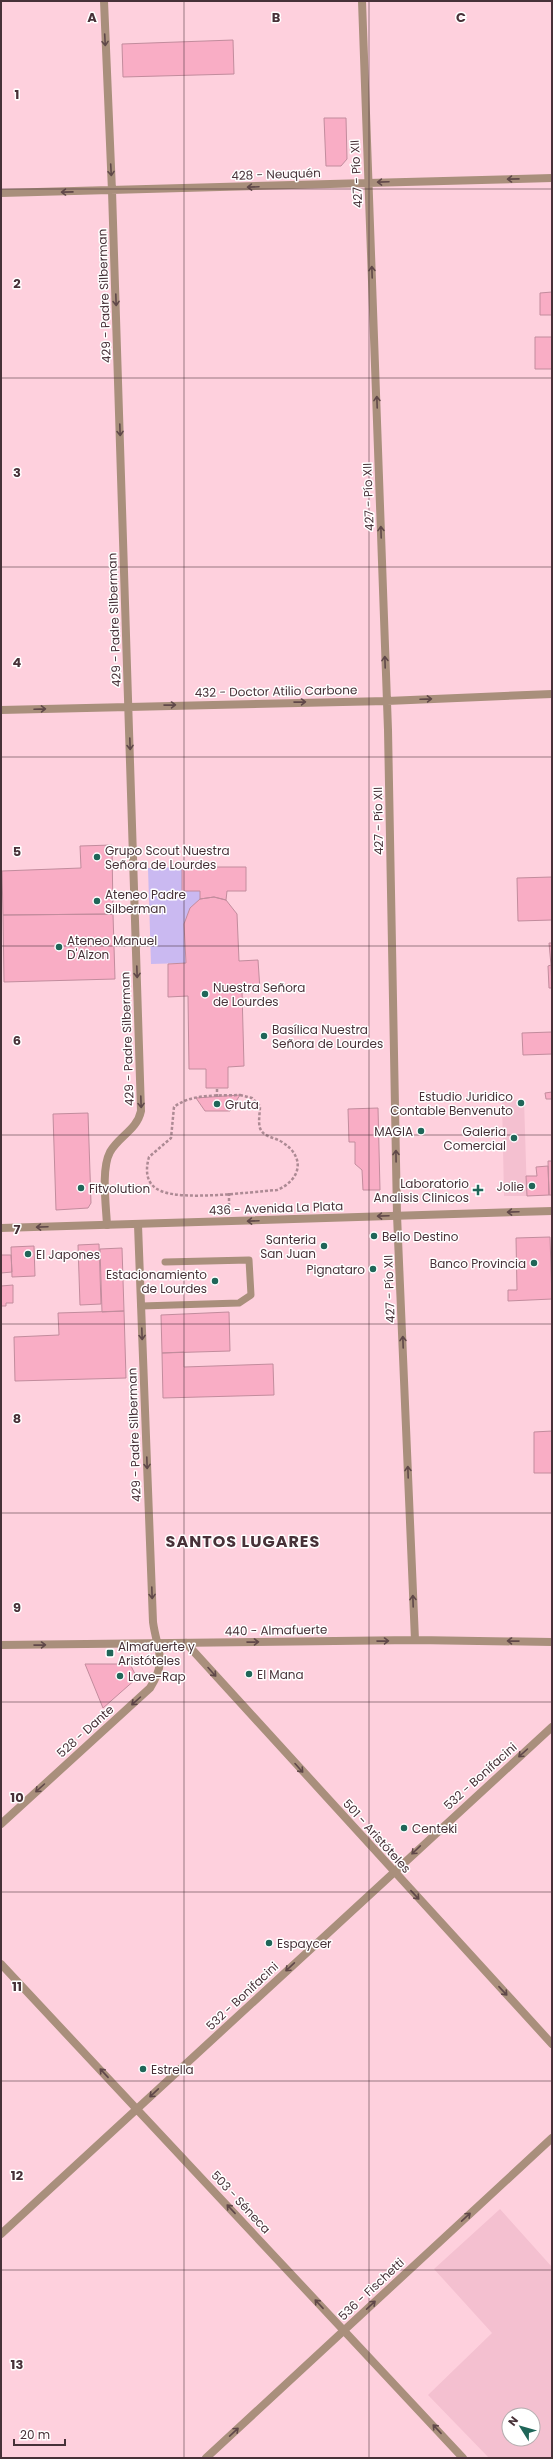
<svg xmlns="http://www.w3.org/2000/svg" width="553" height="2459" font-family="Poppins,sans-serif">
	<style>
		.built { fill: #f4c0d0; fill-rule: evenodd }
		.green { fill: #cab9f1 }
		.building { fill: #f9adc5; stroke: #c28c9d }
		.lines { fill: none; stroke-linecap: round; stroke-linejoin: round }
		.path { stroke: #ad8a94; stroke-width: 2.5; stroke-dasharray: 3 2; stroke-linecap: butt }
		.service { stroke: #a98f7c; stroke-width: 7 }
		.minor { stroke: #a98f7c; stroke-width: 8 }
		.tertiary { stroke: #a98f7c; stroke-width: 8 }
		.oneway { stroke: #604849 }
		.grid { fill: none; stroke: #473138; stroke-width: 1; stroke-opacity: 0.55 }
		.poi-dot { fill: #206659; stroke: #fff; stroke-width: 1.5 }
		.labels { text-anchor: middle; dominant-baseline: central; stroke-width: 3; stroke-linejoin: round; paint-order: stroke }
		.street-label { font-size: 12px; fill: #473138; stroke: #fff }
		.poi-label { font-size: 12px; fill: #473138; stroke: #fff; text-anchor: start }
		.district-label { font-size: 16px; font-weight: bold; letter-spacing: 1px; fill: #473138; stroke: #fff }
		.grid-label { font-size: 13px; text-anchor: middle; font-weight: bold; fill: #473138; stroke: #fff; stroke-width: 3; stroke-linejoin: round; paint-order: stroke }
	</style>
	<rect width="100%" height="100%" fill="#fed0dd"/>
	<path class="built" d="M502,1100H524L527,1196H504Z
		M500,2209L552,2267V2458H489L428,2395L492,2333L434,2269ZM509,2415H533V2439H509Z"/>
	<path class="green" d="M182,867V890L200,891V899C179,917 185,938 186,963L151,964L148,868Z"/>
	<path class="building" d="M233,40L234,74L123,77L122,44Z
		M324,118H346L347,159L341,166H326Z
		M552,292V315H540V293Z
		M535,337H552V369H535Z
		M112,845L113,914L3,915L2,871L81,868L80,846Z
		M182,867H246V891H227L226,900L214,897L200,899V891H182Z
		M552,877V920L518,921L517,878Z
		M214,897L226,900L237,914L239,961L258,960L260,990L242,991L244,1066L228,1067V1088H206V1069H189L188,996L168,997V964L186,963L184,924L190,908L200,899Z
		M113,914L115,979L4,982L3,915Z
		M549,943H552V965H551Z
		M551,965L552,988H549L548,966Z
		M552,1032V1054L523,1055L522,1033Z
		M552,1092V1099H546L545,1093Z
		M240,1095L230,1111H205L196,1098Z
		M378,1108L380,1190H363L362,1170L355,1164V1142H349L348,1109Z
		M88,1113L91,1203L88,1208L56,1210L53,1114Z
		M548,1161H552V1195H549Z
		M548,1166L549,1195L527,1196L526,1176H537L536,1167Z
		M550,1237L552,1299L508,1301V1290H517L516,1238Z
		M99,1244L101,1304L80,1305L78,1245Z
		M34,1246L35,1276L12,1277L11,1247Z
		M122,1248L124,1311L102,1312L100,1249Z
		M1,1255H11L12,1272L1,1273Z
		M13,1285V1303H6V1306H1V1286Z
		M124,1311L126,1378L15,1381L14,1337L59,1335L58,1313Z
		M229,1312L230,1351L162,1353L161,1315Z
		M184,1352V1367L273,1364L274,1395L163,1398L162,1353Z
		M552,1431V1473H534V1432Z
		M85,1664H130L137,1678L103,1708Z"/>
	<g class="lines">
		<path class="path" d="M240,1095L252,1098L260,1106C260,1112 258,1122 260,1128C263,1137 274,1137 282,1142C306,1157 301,1180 277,1190C249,1192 185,1201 161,1191C146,1185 145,1171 149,1157L171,1138L174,1107C192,1093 219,1096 240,1095Z
			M217,1097V1088
			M229,1193V1209"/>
		<path class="service" d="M141,1306L239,1303L251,1295L249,1260L165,1262"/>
		<path class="minor" d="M104,1L112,191L141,1111C137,1130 119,1136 110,1152C101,1169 106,1205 107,1225
			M362,1L388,730L397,1215L415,1640
			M1,193L552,178
			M1,710L387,701L552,694
			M186,1643L552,2044
			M1,1645L415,1640L552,1642
			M1,1824L150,1688C168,1660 157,1651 153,1622L138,1225
			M1,1964L463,2458
			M1,2234L552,1727
			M206,2458L552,2138"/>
		<path class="tertiary" d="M1,1228L552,1211"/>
	</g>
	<defs><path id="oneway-shaft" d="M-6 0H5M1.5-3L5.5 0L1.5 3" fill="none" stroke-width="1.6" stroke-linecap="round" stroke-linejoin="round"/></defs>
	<g class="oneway">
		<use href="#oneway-shaft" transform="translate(105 40) rotate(87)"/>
		<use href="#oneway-shaft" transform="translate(111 170) rotate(87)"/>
		<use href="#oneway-shaft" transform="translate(513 179) rotate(179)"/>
		<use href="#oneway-shaft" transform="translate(383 182) rotate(178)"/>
		<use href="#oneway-shaft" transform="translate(253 187) rotate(178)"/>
		<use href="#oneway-shaft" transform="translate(67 192) rotate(179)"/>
		<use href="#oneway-shaft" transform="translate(372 272) rotate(-92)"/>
		<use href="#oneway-shaft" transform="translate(116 300) rotate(88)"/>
		<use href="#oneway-shaft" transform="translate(377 402) rotate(-92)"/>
		<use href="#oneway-shaft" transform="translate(120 430) rotate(88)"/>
		<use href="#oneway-shaft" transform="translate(381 532) rotate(-92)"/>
		<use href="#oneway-shaft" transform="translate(385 662) rotate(-92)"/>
		<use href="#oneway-shaft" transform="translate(426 699) rotate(-2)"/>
		<use href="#oneway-shaft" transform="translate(300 702) rotate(-1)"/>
		<use href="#oneway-shaft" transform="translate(170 705) rotate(-1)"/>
		<use href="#oneway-shaft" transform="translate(40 709) rotate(-2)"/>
		<use href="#oneway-shaft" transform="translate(130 744) rotate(88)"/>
		<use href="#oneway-shaft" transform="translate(137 972) rotate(88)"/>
		<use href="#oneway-shaft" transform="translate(141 1102) rotate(88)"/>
		<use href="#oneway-shaft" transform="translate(396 1156) rotate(-91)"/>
		<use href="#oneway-shaft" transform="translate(513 1212) rotate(178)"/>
		<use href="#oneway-shaft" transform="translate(383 1216) rotate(178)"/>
		<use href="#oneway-shaft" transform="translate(253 1221) rotate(178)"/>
		<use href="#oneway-shaft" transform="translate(42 1227) rotate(178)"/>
		<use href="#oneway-shaft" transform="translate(142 1334) rotate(88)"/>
		<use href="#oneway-shaft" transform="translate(403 1342) rotate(-92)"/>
		<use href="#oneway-shaft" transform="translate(147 1463) rotate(88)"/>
		<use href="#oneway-shaft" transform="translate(408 1472) rotate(-92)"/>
		<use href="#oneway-shaft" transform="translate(152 1593) rotate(88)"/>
		<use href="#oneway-shaft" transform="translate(413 1601) rotate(-92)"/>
		<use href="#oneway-shaft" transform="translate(383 1641) rotate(-1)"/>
		<use href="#oneway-shaft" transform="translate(513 1641) rotate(-179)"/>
		<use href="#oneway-shaft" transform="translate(253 1642) rotate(-1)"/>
		<use href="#oneway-shaft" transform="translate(40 1645) rotate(-1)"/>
		<use href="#oneway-shaft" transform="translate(212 1672) rotate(48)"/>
		<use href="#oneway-shaft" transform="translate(136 1701) rotate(138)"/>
		<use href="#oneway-shaft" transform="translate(523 1753) rotate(138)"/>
		<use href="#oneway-shaft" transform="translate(299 1768) rotate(48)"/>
		<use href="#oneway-shaft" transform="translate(40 1788) rotate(138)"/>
		<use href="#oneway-shaft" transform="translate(416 1850) rotate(136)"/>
		<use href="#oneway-shaft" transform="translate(415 1895) rotate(47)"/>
		<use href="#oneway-shaft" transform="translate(290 1967) rotate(137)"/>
		<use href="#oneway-shaft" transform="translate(503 1991) rotate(47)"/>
		<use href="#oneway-shaft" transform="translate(104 2073) rotate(-133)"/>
		<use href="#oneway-shaft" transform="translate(154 2093) rotate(137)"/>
		<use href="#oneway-shaft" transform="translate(231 2209) rotate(-133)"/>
		<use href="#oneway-shaft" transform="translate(466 2217) rotate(-43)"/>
		<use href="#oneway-shaft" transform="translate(319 2304) rotate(-133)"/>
		<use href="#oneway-shaft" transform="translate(371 2305) rotate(-43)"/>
		<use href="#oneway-shaft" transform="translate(437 2429) rotate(-133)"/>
		<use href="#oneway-shaft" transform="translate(234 2432) rotate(-43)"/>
	</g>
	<path class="grid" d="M184,1V2458M369,1V2458M1,189H552M1,378H552M1,567H552M1,757H552M1,946H552M1,1135H552M1,1324H552M1,1513H552M1,1702H552M1,1892H552M1,2081H552M1,2270H552"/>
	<g class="poi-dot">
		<circle cx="97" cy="857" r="4"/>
		<circle cx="97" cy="901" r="4"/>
		<circle cx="59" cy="947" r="4"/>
		<circle cx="205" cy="994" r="4"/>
		<circle cx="264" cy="1036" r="4"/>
		<circle cx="521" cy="1103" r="4"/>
		<circle cx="217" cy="1104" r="4"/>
		<circle cx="421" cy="1131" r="4"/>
		<circle cx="514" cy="1138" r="4"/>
		<circle cx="532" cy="1186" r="4"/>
		<circle cx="81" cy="1188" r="4"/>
		<path d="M476 1184h4v4h4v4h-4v4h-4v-4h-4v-4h4z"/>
		<circle cx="374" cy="1236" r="4"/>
		<circle cx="324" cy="1246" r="4"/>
		<circle cx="28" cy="1254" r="4"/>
		<circle cx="534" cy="1263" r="4"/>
		<circle cx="373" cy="1269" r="4"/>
		<circle cx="215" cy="1281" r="4"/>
		<rect x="106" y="1649" width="8" height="8" rx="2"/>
		<circle cx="249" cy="1674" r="4"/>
		<circle cx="120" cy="1676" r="4"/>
		<circle cx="404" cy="1828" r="4"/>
		<circle cx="269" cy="1943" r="4"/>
		<circle cx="143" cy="2069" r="4"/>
	</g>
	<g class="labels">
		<g class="street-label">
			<text transform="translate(276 174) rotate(-2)">428 - Neuquén</text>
			<text transform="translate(356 174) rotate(-93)">427 - Pío XII</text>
			<text transform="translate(104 296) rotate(-92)">429 - Padre Silberman</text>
			<text transform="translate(368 497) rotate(-92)">427 - Pío XII</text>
			<text transform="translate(114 620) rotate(-92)">429 - Padre Silberman</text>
			<text transform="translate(276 691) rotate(-1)">432 - Doctor Atilio Carbone</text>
			<text transform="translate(378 821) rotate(-91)">427 - Pío XII</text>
			<text transform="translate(127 1039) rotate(-92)">429 - Padre Silberman</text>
			<text transform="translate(276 1208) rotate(-2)">436 - Avenida La Plata</text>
			<text transform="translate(389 1289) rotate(-92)">427 - Pío XII</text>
			<text transform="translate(134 1435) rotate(-92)">429 - Padre Silberman</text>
			<text transform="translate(276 1630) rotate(-1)">440 - Almafuerte</text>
			<text transform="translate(85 1731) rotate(-42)">528 - Dante</text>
			<text transform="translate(480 1776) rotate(-42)">532 - Bonifacini</text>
			<text transform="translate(377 1836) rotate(48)">501 - Aristóteles</text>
			<text transform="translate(242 1996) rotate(-43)">532 - Bonifacini</text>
			<text transform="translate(241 2202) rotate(47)">503 - Séneca</text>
			<text transform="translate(371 2289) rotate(-43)">536 - Fischetti</text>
		</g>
		<g class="poi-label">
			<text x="105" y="850">Grupo Scout Nuestra<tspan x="105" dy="14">Señora de Lourdes</tspan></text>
			<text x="105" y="894">Ateneo Padre<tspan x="105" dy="14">Silberman</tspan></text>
			<text x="67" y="940">Ateneo Manuel<tspan x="67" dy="14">D'Alzon</tspan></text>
			<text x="213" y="987">Nuestra Señora<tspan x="213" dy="14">de Lourdes</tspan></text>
			<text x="272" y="1029">Basílica Nuestra<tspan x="272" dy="14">Señora de Lourdes</tspan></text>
			<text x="513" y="1096" text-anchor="end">Estudio Juridico<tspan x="513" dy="14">Contable Benvenuto</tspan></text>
			<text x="225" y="1104">Gruta</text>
			<text x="413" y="1131" text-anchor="end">MAGIA</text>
			<text x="506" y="1131" text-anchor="end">Galeria<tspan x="506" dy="14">Comercial</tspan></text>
			<text x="469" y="1183" text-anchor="end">Laboratorio<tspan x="469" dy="14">Analisis Clinicos</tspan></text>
			<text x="524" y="1186" text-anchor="end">Jolie</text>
			<text x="89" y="1188">Fitvolution</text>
			<text x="382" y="1236">Bello Destino</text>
			<text x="316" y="1239" text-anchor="end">Santeria<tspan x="316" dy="14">San Juan</tspan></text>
			<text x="36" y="1254">El Japones</text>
			<text x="526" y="1263" text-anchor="end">Banco Provincia</text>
			<text x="365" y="1269" text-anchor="end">Pignataro</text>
			<text x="207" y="1274" text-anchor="end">Estacionamiento<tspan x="207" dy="14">de Lourdes</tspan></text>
			<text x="118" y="1646">Almafuerte y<tspan x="118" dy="14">Aristóteles</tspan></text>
			<text x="257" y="1674">El Mana</text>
			<text x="128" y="1676">Lave-Rap</text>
			<text x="412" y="1828">Centeki</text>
			<text x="277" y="1943">Espaycer</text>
			<text x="151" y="2069">Estrella</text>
		</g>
		<g class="district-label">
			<text x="243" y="1541">SANTOS LUGARES</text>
		</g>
	</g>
	<g class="grid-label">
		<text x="92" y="22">A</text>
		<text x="276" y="22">B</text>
		<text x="461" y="22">C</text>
		<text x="17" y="99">1</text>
		<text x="17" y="288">2</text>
		<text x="17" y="477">3</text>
		<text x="17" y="667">4</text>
		<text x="17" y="856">5</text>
		<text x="17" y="1045">6</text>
		<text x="17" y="1234">7</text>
		<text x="17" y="1423">8</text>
		<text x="17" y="1612">9</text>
		<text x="17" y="1802">10</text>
		<text x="17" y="1991">11</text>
		<text x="17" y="2180">12</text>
		<text x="17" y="2369">13</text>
	</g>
	<rect width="553" height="2459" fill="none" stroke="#473138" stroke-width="4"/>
	<g transform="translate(521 2427) rotate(307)"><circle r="19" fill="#ffffff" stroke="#b5adaf"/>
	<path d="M0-3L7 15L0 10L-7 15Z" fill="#206659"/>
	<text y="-6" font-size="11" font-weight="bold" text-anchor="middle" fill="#473138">N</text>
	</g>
	<path d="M14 2439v6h51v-6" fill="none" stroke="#473138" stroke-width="2"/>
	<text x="20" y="2439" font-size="12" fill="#473138" stroke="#ffffff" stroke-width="3" paint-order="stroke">20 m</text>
</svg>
